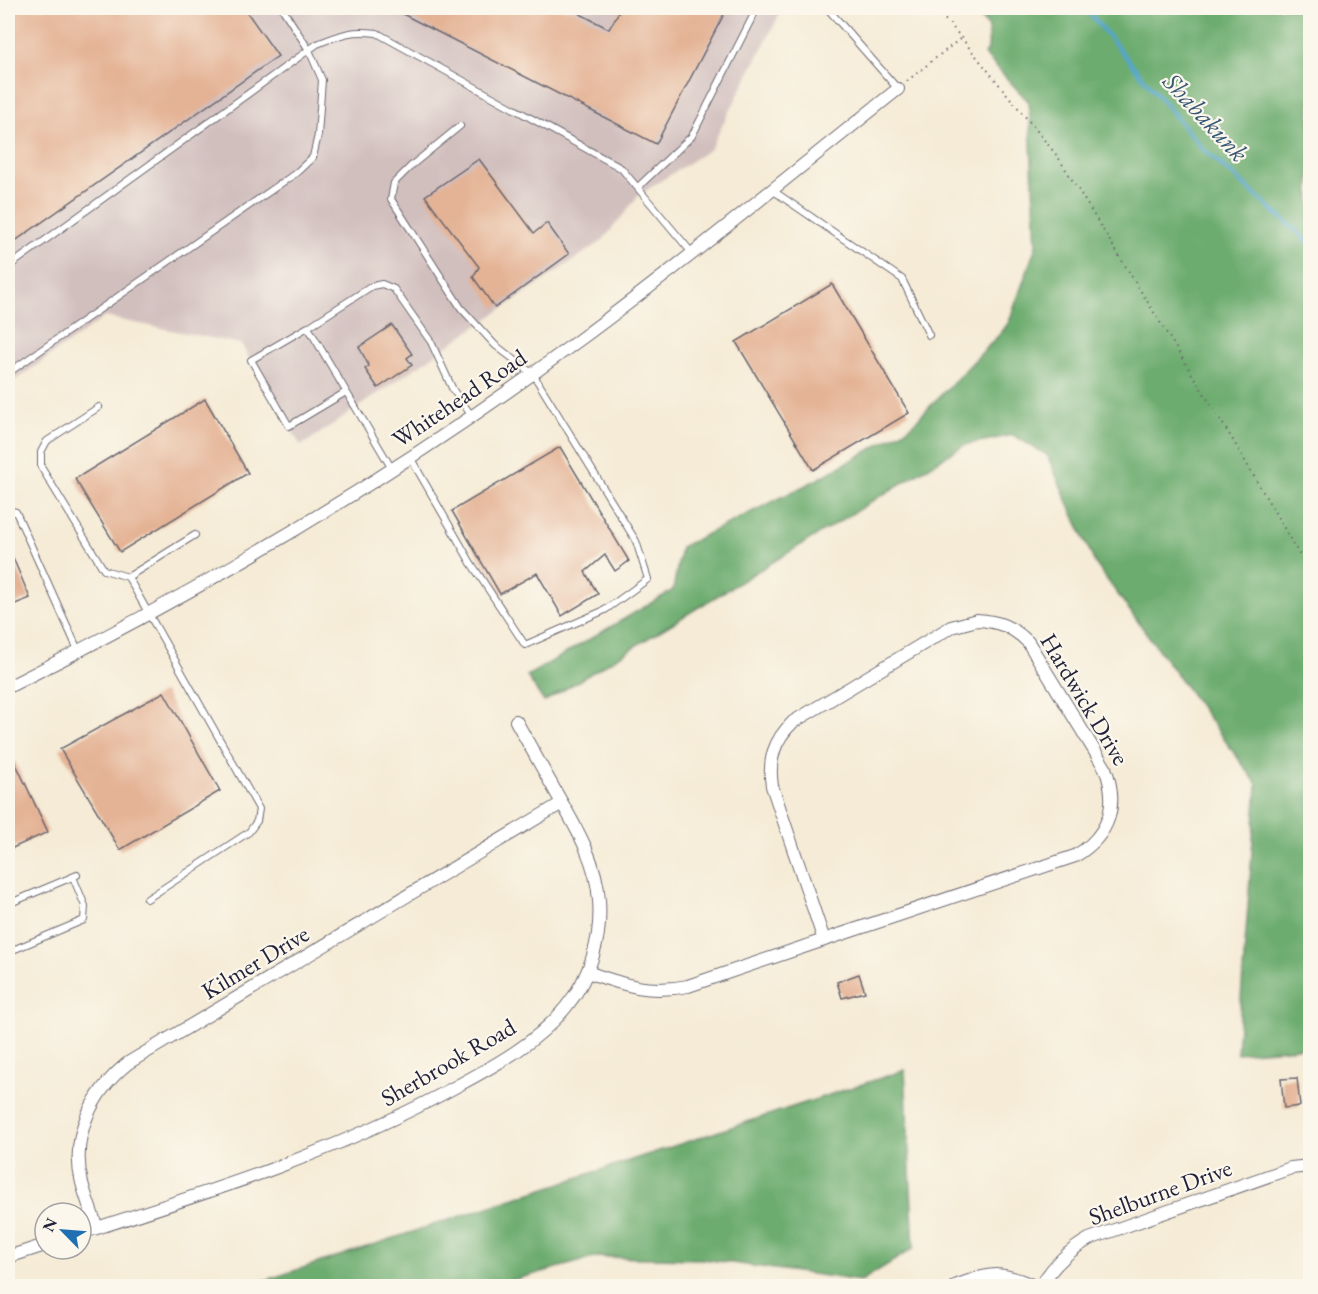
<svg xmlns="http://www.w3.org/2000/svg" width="1318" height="1294" font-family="'EB Garamond',serif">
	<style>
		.industrial { fill: #d1bfbe }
		.forest { fill: #6cac6e; stroke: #476754; stroke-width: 1.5 }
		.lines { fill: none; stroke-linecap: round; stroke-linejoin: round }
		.stream { stroke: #52a5cd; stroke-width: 4 }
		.building { fill: #e4b294 }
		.lane-casing { stroke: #6c6871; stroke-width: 8 }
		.street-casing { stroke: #6c6871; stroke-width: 14 }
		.path { stroke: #6c6871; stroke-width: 2; stroke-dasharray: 1.5 4.5; stroke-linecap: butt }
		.lane { stroke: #fff; stroke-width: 6 }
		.street { stroke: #fff; stroke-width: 12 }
		.labels { text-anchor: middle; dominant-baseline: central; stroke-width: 4.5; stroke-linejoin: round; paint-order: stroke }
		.street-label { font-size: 24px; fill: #22223b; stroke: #fbf7ec }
		.water-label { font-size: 26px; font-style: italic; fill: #355675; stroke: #fbf7ec }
	</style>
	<rect width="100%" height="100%" fill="#fbf7ec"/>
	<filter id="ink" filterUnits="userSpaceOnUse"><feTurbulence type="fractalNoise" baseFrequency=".0167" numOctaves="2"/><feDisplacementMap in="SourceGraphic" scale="12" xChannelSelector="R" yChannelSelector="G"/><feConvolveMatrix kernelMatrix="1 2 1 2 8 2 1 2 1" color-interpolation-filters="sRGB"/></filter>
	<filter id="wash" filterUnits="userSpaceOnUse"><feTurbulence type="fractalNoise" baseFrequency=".008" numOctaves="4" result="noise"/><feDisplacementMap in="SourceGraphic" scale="24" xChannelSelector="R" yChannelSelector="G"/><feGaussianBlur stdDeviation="1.35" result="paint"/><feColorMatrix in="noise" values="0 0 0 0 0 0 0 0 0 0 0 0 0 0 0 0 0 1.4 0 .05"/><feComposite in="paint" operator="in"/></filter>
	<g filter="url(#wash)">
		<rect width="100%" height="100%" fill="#f5ebd6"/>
		<path class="industrial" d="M8,8H783L710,149L639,195L603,240L301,446L241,344L105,317L8,385Z"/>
		<path class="forest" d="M934,8H1310V1047L1237,1053L1257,784L1095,563L1047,455L1013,435L964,445L544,702L527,676L673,590L681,547L816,480L909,428L1002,332L1009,322L1036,246L1029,102L984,54L988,50L989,27L973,9L941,12Z
			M905,1070L914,1248L861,1281L703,1259L597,1257L491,1286H248Z"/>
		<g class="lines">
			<path class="stream" d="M1085,8L1202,148L1310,243"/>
		</g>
		<g id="blocks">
			<path class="building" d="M8,8H244L278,56L8,246Z
				M391,8H569L609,29L621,8H716L725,12L656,144Z
				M479,159L534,233L547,223L569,254L495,308L473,277L479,267L425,196Z
				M832,284L909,413L813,470L736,342Z
				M392,325L412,354L407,358L412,365L378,388L365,369L369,366L359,347Z
				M205,399L248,473L120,552L75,479Z
				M560,447L629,561L615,571L605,555L585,572L598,594L562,616L537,573L500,594L452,511Z
				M8,546L30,598L8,607Z
				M164,692L220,791L120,850L60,749Z
				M8,747L48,832L8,850Z
				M859,974L865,992L842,998L837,982Z
				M1297,1078L1300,1106L1284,1108L1281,1079Z"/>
		</g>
	</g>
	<g filter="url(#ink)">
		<use href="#blocks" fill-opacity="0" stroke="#6c6871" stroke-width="1.5"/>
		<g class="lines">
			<g class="lane-casing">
				<path id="lane" d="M827,8L898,89
					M638,187L692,136L757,8
					M772,190L902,279L929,335
					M8,267L317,44C342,34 350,30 377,33L621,168L692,253
					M308,327L392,469
					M8,373L296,173L313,157L318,135L322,80L309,50L282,8
					M346,392L289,426L251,360L308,327L372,286L382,284L394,289L431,342L453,390L472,416
					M99,407L47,441L41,452V467L104,570L128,577L259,809L257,821L249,832L147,899
					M410,457L471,563L525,645L605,610L648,579L636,541L533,374L495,345L461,308L391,199L394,183L412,165L460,126
					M8,510L16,512L78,650
					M128,577L195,535
					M8,904L77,875
					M8,952L84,920L85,906L73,877"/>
			</g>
			<g class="street-casing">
				<path id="street" d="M977,620C998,621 1013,627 1028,642L1105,768C1119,805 1110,835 1075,856L824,940L772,786C768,760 774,740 793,722L951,627Z
					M8,687C206,588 397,475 575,343C685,262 791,174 898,89
					M587,972C624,985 648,994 688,986L824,940
					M97,1228C92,1213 86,1198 82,1183C70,1136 92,1092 128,1063L562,803
					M81,1233C210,1192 338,1152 457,1086C496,1065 538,1042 566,1007C590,978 602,938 599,901C597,862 577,829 558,796C544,771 530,746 516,721
					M8,1257L45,1245
					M955,1286C992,1273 997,1270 1034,1286
					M1041,1286C1053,1265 1068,1251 1089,1239L1291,1168L1310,1166"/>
			</g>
			<path class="path" d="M931,8L950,24L1058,157L1234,442L1310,573
				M907,81L961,38"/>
			<use href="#lane" class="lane"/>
			<use href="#street" class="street"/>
		</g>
	</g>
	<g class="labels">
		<g class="street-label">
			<text transform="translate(459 398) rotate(-34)">Whitehead Road</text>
			<text transform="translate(1085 699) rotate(59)">Hardwick Drive</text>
			<text transform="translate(255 962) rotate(-31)">Kilmer Drive</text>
			<text transform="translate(448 1062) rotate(-30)">Sherbrook Road</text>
			<text transform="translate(1160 1192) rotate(-20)">Shelburne Drive</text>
		</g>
		<g class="water-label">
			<text transform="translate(1206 117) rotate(47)">Shabakunk</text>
		</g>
	</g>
	<rect width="1318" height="1294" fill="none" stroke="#fbf7ec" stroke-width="30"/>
	<g transform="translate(63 1231) rotate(295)"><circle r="28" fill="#fbf7ec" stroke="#a4a2a5" stroke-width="1.5"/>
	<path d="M0-4.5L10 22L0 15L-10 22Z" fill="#1f6fb2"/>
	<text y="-9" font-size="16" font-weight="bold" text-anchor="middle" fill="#22223b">N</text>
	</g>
</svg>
